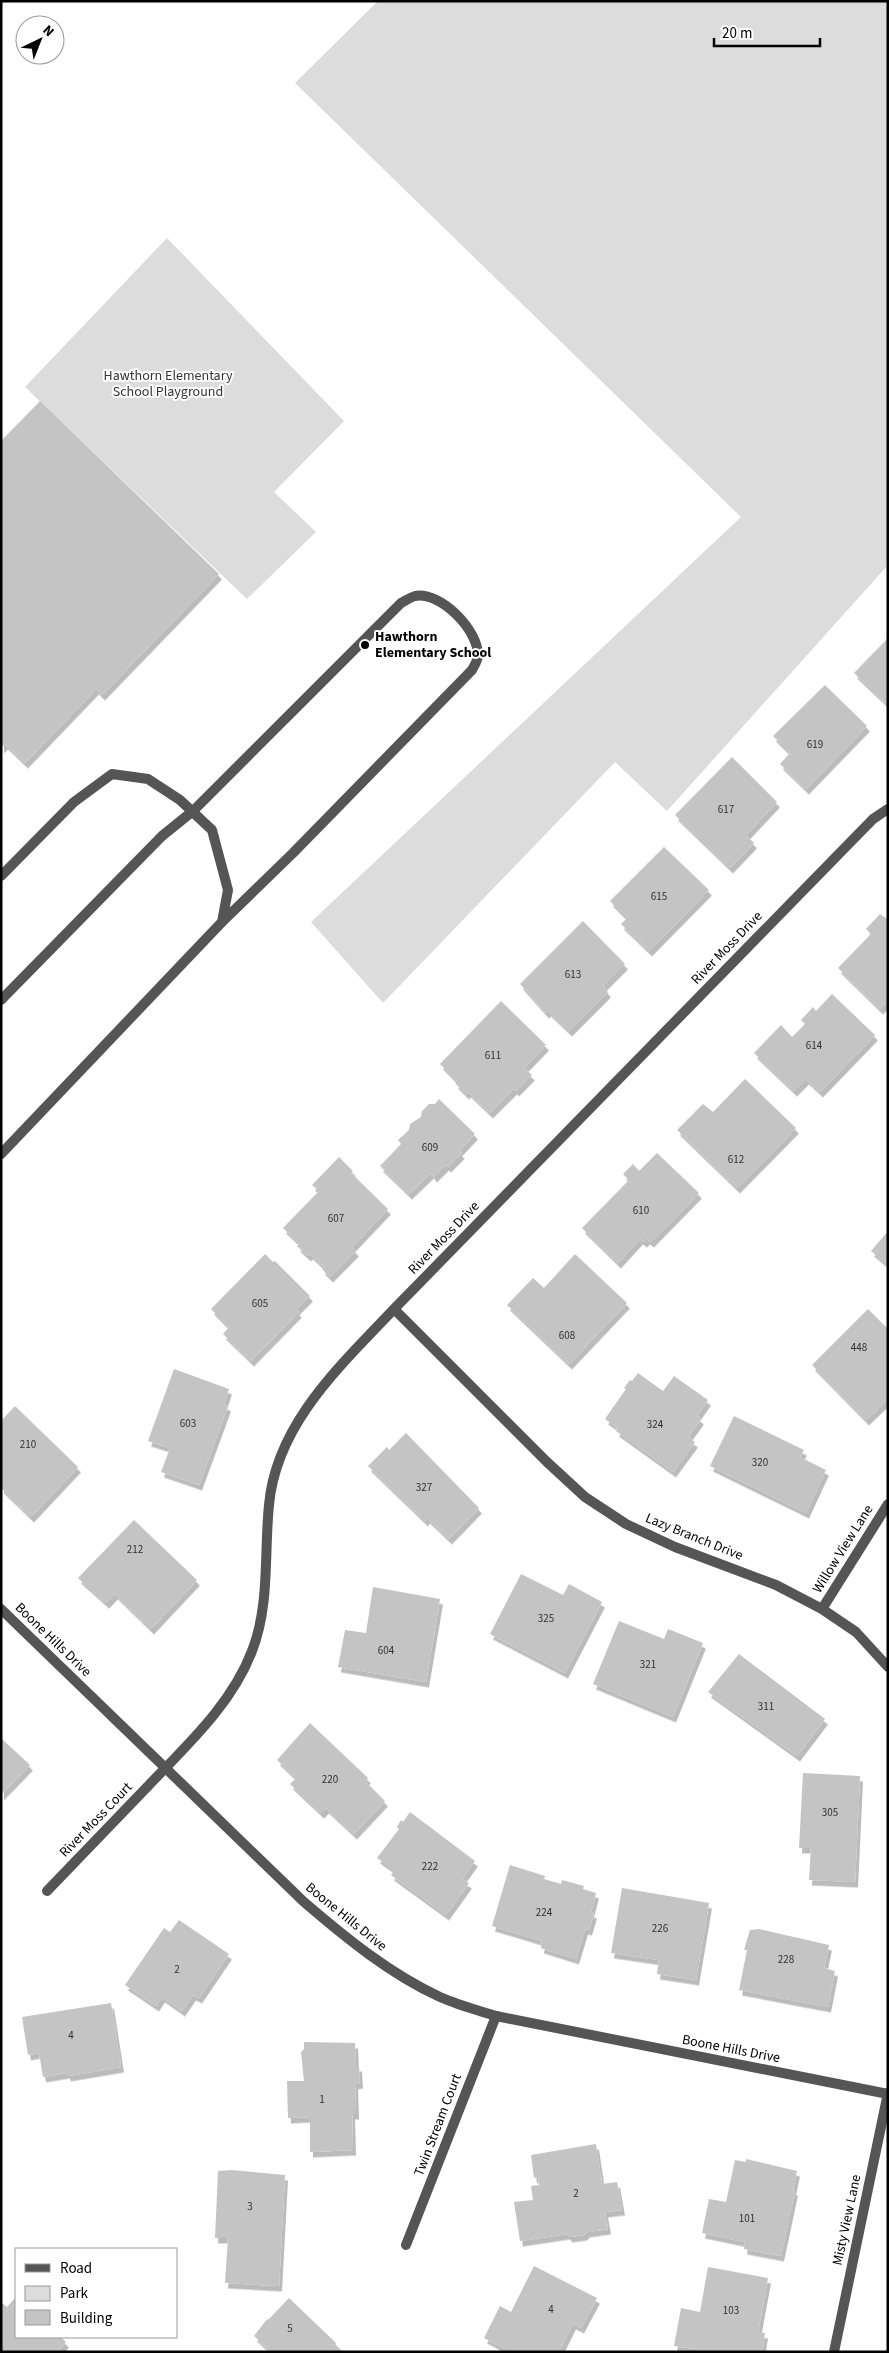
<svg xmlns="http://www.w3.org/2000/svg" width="889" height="2353" font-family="'Source Sans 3',sans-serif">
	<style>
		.green { fill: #dcdcdc }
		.building { fill: #c4c4c4; filter: url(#shadow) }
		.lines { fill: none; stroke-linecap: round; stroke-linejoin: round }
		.service { stroke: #555; stroke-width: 10 }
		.minor { stroke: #555; stroke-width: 10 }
		.tertiary { stroke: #555; stroke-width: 10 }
		.poi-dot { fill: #000; stroke: #fff; stroke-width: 2 }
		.labels { text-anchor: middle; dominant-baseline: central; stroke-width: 4; stroke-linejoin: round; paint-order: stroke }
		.number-label { font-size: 11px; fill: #313131 }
		.park-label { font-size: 14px; fill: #333; stroke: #fff }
		.poi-label { font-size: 14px; font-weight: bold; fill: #000; stroke: #fff; text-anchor: start }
		.street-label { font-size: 14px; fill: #000; stroke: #fff }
	</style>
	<defs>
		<filter id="shadow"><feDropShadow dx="3" dy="5.5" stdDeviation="0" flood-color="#0004"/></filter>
	</defs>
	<rect width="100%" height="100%" fill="#fff"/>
	<path class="green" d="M378,1H888V565L667,811L615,762L383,1003L311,922L741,517L295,83Z
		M167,238L344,421L274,492L316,532L247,599L25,387Z"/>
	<path class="building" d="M40,401L219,574L102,695L96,689L25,763L5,744L1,748V441Z
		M888,638V705L854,673Z
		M825,685L867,726L806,789L780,764L790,753L773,736Z
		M732,757L777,802L746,835L754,843L730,868L675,815Z
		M664,847L709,890L649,951L621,924L627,918L610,901Z
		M880,914L887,919L888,918V1001L880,1009L838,968L871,934L866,929Z
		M583,921L625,964L603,986L608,992L569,1031L548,1011L546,1013L520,984Z
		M832,994L875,1035L820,1092L806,1079L794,1091L754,1053L781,1025L792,1037L805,1024L801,1020L813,1007L816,1011Z
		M501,1001L546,1045L524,1068L532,1075L516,1091L514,1089L490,1113L468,1092L466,1094L455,1083L457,1081L440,1064Z
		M745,1079L796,1128L737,1188L677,1130L703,1104L713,1112Z
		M439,1099L475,1134L459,1151L462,1153L448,1167L446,1165L434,1177L431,1173L409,1194L380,1166L401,1144L398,1140L409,1130L410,1124L421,1117L422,1111L429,1104H435Z
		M657,1153L699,1193L651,1242L647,1239L644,1242L640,1239L618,1263L582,1228L629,1180L623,1174L633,1164L639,1171Z
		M339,1157L353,1171L351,1173L388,1209L352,1247L356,1251L330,1277L322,1269L324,1267L310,1254L308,1256L297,1246L300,1244L283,1228L319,1191L312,1185Z
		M888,1231V1265L871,1251Z
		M265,1254L273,1262L275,1261L310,1296L296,1310L299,1312L251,1361L223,1334L229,1327L211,1309Z
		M575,1254L627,1303L569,1364L507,1305L533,1278L544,1288Z
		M868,1309L888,1329V1383L884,1387L888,1391V1399L866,1420L812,1365Z
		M174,1369L229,1389L224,1404L228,1406L199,1485L161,1472L170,1448L148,1441Z
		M638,1373L663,1391L674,1376L708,1400L697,1416L701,1419L688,1437L695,1442L673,1472L616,1431L618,1428L605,1419L626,1389L624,1388L630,1380L632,1381Z
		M15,1406L78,1467L31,1517L1,1488V1421Z
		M734,1416L804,1450L800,1457L826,1470L806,1513L710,1466Z
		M406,1433L479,1508L449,1539L427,1518L425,1521L368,1466L387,1447L389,1450Z
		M134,1520L197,1580L151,1629L115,1594L106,1603L78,1578Z
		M521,1574L563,1595L569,1584L602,1602L565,1673L490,1634Z
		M373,1587L440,1599L426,1682L338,1667L345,1630L366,1633Z
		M619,1621L664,1639L668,1629L703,1643L673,1717L593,1684Z
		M739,1654L825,1719L797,1756L708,1692Z
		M310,1723L368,1778L365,1781L385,1801L354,1834L326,1808L321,1813L290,1784L296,1778L277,1760Z
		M1,1738L30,1765L1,1795Z
		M803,1773L860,1776L855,1882L809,1880L811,1848H799Z
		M410,1812L475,1861L462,1879L469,1883L446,1915L391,1875L394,1870L377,1858L399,1829L397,1827L401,1820L403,1822Z
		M510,1865L545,1876L544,1879L561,1884L562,1880L584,1886L583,1889L596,1893L591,1912L594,1913L589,1930L585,1929L576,1959L541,1948L542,1941L492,1926Z
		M622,1888L709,1903L696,1980L657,1974L659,1960L611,1953Z
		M179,1920L229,1954L199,1998L193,1995L182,2011L162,1997L156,2006L125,1985L164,1928L170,1932Z
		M759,1929L829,1945L824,1968L835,1971L828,2007L739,1990L747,1950H744L750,1930Z
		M111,2003L121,2067L68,2076L67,2073L43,2077L39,2053L28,2055L22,2017Z
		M304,2042L355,2043L356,2066H359L360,2083L355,2084L356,2114H352L353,2150L310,2152V2117L288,2118L287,2081H304L301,2052L304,2049Z
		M596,2144L602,2184L617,2182L622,2210L605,2212L608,2229L587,2232L584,2235L570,2237L567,2234L520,2241L514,2202L533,2200L531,2186L539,2185L538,2177L534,2178L531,2155Z
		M746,2159L797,2171L793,2190H795L781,2256L744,2249L745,2242L702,2233L709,2199L726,2202L735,2160L746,2162Z
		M232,2170L285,2175L279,2286L225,2283L228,2238H215L218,2171Z
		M534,2266L597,2298L581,2328L573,2324L559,2352H511L484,2338L500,2306L511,2312Z
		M708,2267L768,2278L758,2332L765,2333L762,2352H695V2349L674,2346L681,2308L700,2312Z
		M16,2297V2337H61L66,2342L57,2352H1V2302L7,2307Z
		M289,2298L336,2343L335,2344L343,2352H271L254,2336L267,2319L268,2320Z"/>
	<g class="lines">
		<path class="service" d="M1,876L74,802L112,774L148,779L180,800L212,830L228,890L222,922L1,1154
			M1,1000L162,836L193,811L401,603C405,601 411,597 415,596C441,591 479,631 478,656C478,660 474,666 472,670L293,853L222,922"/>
		<path class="minor" d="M394,1309L547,1462L585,1497L626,1524L675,1547L776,1585L822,1609L856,1632L888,1667
			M822,1609L888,1504
			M47,1891C81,1856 115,1820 149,1785C187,1745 232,1704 252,1651C270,1605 264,1554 269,1505C276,1424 341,1365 394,1309L873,819L888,809
			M406,2245L496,2016
			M834,2352L888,2093"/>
		<path class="tertiary" d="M1,1609L304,1902C346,1938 390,1974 440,1997C458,2005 477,2010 496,2016L888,2094"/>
	</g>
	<circle class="poi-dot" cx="365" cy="645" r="5"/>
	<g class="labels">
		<g class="number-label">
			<text x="815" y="744">619</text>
			<text x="726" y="809">617</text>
			<text x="659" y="896">615</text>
			<text x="573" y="974">613</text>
			<text x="814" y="1045">614</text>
			<text x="493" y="1055">611</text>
			<text x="430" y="1147">609</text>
			<text x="736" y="1159">612</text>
			<text x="641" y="1210">610</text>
			<text x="336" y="1218">607</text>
			<text x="260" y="1303">605</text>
			<text x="567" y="1335">608</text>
			<text x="859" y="1347">448</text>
			<text x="188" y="1423">603</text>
			<text x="655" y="1424">324</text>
			<text x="28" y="1444">210</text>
			<text x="760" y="1462">320</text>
			<text x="424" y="1487">327</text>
			<text x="135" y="1549">212</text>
			<text x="546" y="1618">325</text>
			<text x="386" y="1650">604</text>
			<text x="648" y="1664">321</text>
			<text x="766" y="1706">311</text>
			<text x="330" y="1779">220</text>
			<text x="830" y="1812">305</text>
			<text x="430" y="1866">222</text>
			<text x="544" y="1912">224</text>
			<text x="660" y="1928">226</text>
			<text x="786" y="1959">228</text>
			<text x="177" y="1969">2</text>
			<text x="71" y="2035">4</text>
			<text x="322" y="2099">1</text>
			<text x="576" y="2193">2</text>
			<text x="250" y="2206">3</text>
			<text x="747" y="2218">101</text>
			<text x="551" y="2309">4</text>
			<text x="731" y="2310">103</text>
			<text x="290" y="2328">5</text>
		</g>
		<g class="park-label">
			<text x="168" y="376">Hawthorn Elementary<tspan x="168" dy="16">School Playground</tspan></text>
		</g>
		<g class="poi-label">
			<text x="375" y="637">Hawthorn<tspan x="375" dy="16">Elementary School</tspan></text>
		</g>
		<g class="street-label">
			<text transform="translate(727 948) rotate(-46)">River Moss Drive</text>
			<text transform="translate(444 1238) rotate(-46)">River Moss Drive</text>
			<text transform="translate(694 1537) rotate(22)">Lazy Branch Drive</text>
			<text transform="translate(843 1549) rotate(-58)">Willow View Lane</text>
			<text transform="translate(53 1640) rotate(44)">Boone Hills Drive</text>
			<text transform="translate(96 1820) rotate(-46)">River Moss Court</text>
			<text transform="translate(346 1917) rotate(39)">Boone Hills Drive</text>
			<text transform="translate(731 2049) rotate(11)">Boone Hills Drive</text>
			<text transform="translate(438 2125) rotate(-69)">Twin Stream Court</text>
			<text transform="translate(847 2220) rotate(-78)">Misty View Lane</text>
		</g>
	</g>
	<rect width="889" height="2353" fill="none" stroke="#000000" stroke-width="5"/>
	<rect x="15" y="2248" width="162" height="90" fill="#ffffff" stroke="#999999"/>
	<rect x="25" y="2264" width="25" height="8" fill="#555555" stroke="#999999"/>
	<text x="60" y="2273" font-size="15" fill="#000000">Road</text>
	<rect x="25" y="2286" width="25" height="15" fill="#dcdcdc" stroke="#999999"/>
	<text x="60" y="2298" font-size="15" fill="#000000">Park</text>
	<rect x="25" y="2310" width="25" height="15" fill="#c4c4c4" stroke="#999999"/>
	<text x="60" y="2323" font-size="15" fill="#000000">Building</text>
	<g transform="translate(40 40) rotate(43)"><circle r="24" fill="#ffffff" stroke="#999999"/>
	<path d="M0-4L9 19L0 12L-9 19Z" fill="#000000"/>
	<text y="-8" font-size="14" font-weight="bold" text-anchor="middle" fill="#000000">N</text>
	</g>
	<path d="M714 38v8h106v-8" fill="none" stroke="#000000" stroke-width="2.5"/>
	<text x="722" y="38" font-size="15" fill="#000000" stroke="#ffffff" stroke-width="4" paint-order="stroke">20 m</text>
</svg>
